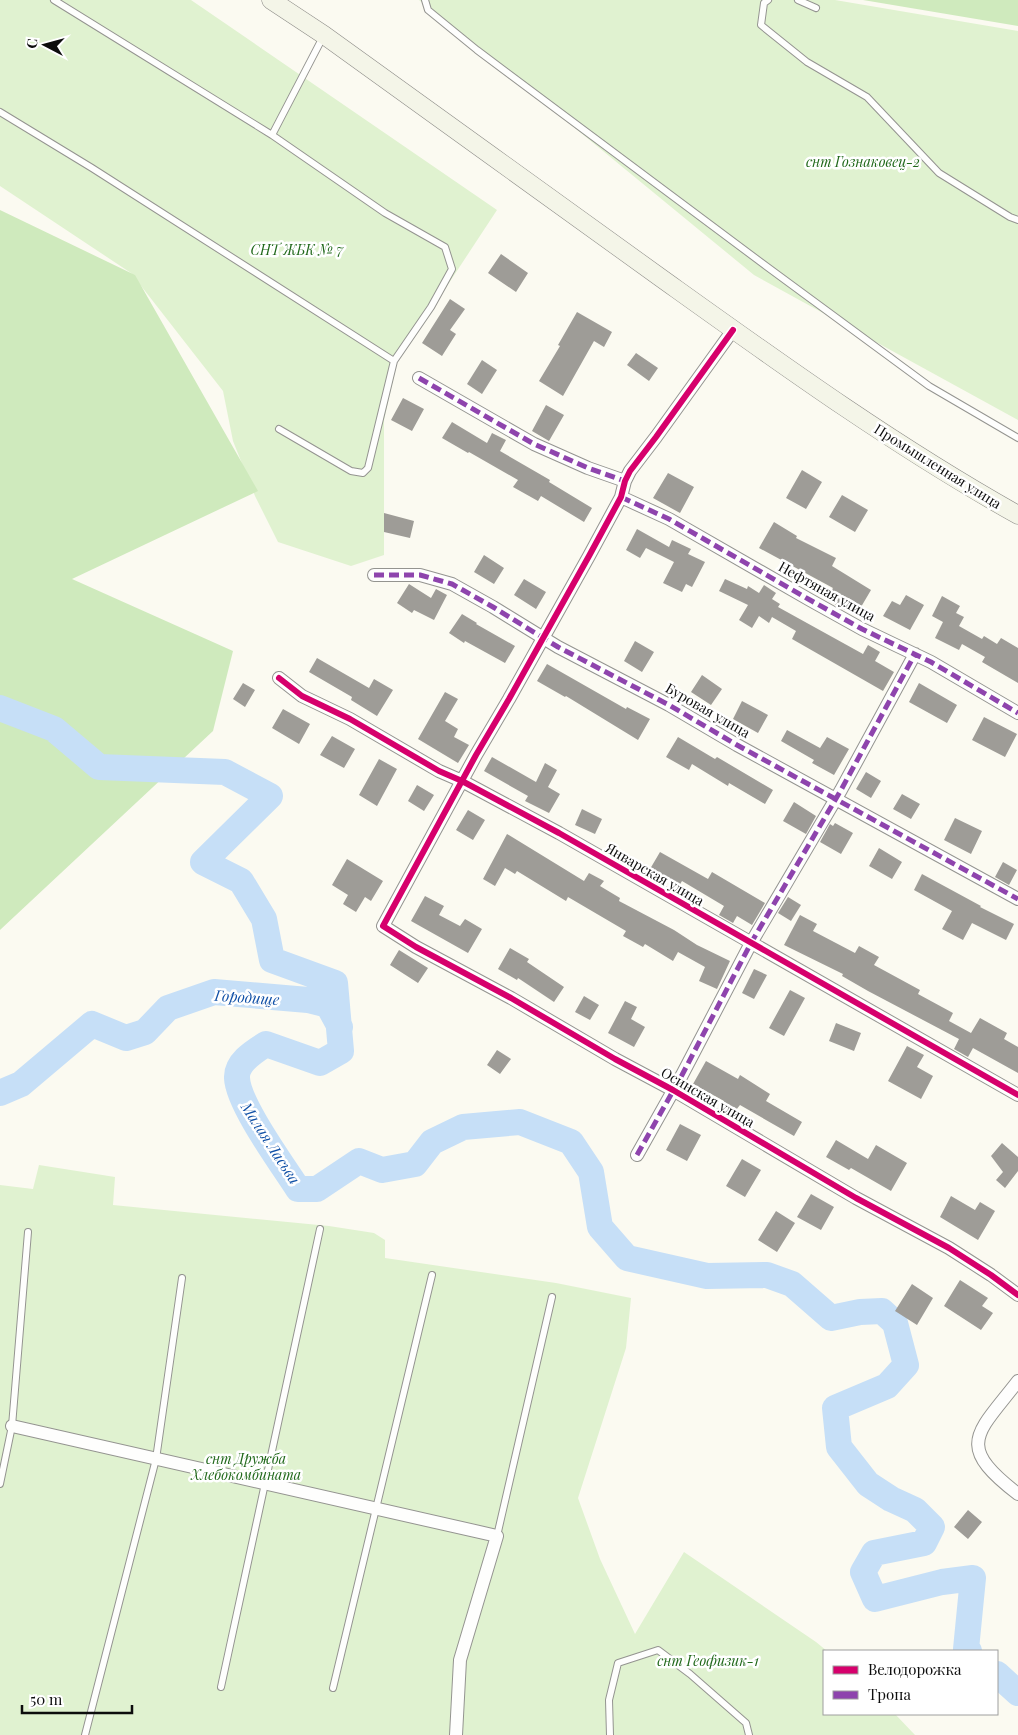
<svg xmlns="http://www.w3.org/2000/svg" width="1018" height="1735" font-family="'Playfair Display',serif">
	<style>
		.green { fill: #e0f2d0 }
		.forest { fill: #cfeabd }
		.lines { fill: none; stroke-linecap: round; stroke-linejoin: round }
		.river { stroke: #c6dff7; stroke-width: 26 }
		.building { fill: #9e9c97 }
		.lane-casing { stroke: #949490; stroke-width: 8 }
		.street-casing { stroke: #949490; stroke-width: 14 }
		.secondary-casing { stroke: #8b8a86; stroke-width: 19 }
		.lane { stroke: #fefefd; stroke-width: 6 }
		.street { stroke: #fefefd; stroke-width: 12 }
		.secondary { stroke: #f4f5e8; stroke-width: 18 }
		.quiet { stroke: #8e44ad; stroke-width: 5; stroke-dasharray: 10 5; stroke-linecap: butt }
		.cycleway-casing { stroke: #fff; stroke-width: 9 }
		.cycleway { stroke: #d6006c; stroke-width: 6 }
		.labels { text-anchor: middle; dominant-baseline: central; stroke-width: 5; stroke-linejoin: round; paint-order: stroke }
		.park-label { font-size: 14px; font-style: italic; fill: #20681a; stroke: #fff }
		.street-label { font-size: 14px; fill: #0d0d0d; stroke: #fff }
		.water-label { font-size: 15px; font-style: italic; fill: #1050a6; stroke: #fff }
	</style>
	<rect width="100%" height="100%" fill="#fbfaf1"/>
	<path class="green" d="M0,0H191L497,210L397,362L384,420V555L351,566L278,542L255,496L233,441L223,391L131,273L0,186Z
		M419,0H835L1018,31V420L754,275Z
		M39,1165L115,1177L113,1205L329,1226L374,1233L385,1240V1258L556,1283L631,1298L626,1348L578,1498L600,1559L635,1634L684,1552L816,1642L827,1651H824V1714H895L915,1735H0V1185L33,1189Z"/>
	<path class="forest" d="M863,0H1018V26Z
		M0,210L135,275L258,491L72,579L233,651L213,731L0,930Z"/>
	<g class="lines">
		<path class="river" d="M0,708L54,729L99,767L225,772L270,796L203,862L241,881L264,919L272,960L335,983L341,1051L320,1063L266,1044C255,1051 236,1062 237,1078C238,1104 282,1164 298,1189H317L359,1161L382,1170L415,1164L432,1142L463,1127L520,1122L571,1142L591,1172L600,1227L627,1258L707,1276L767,1275L792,1284L831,1318L860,1312L882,1311L895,1323L906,1365L887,1386L835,1408L839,1447L868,1484L891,1499L915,1510L932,1527L924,1543L874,1553L863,1572L875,1599L942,1582L973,1578L966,1649L969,1651
			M0,1093L21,1084L92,1024L126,1038L145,1032L168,1008L214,992L308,1000L328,1005L340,1027
			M997,1674L1018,1693"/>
	</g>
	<path class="building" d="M501,254L528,273L516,292L488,273Z
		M450,299L465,309L450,330L456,334L442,356L422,343Z
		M577,312L612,332L604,347L594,341L563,396L539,381L560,346L558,345Z
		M636,353L658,368L649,381L627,365Z
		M482,360L497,370L482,394L467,384Z
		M403,398L424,409L412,431L391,420Z
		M546,405L564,415L549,441L532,431Z
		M452,422L487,443L492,433L506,440L500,451L550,480L549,482L592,508L584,522L541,496L538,501L513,487L518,480L469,452L468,453L442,438Z
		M802,470L822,482L806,509L786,498Z
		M668,473L694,487L680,513L653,498Z
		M842,495L868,510L855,532L829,517Z
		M384,513L414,521L410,538L384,532Z
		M774,522L797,536L796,538L836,558L832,566L871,590L861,607L851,601L845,610L826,599L833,588L759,548Z
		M637,529L669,547L672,540L691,549L688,554L705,562L692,587L686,584L682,592L663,583L674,562L646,548L640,558L626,550Z
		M484,555L504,568L494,584L474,572Z
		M524,579L546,592L536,609L514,595Z
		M725,579L747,589L748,586L759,593L764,585L776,593L772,599L780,604L778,607L863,654L868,645L880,652L875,661L894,672L883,691L792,639L796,631L772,617L769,623L759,616L752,628L739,620L748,605L719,591Z
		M409,584L431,598L436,589L447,595L434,620L414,610L412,613L397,603Z
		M906,595L924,605L910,630L883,616L892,601L900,605Z
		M942,596L960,606L956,613L964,617L959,626L982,639L984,636L997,644L1001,638L1018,648V683L982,662L985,657L962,644L959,650L935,638L943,622L932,616Z
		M462,614L477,623L476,624L515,646L505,663L465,641L464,643L449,633Z
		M635,641L654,652L642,672L624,661Z
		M317,658L369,688L374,679L393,690L377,716L351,700L352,697L309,672Z
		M547,664L626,709L627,707L650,719L638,740L566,696L565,697L537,681Z
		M702,675L722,689L711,705L691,692Z
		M243,683L255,690L245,707L233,699Z
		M919,683L957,705L947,723L909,702Z
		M445,692L458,699L445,721L458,729L454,737L469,745L458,763L418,739Z
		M742,701L768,715L758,733L733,719Z
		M283,709L310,724L299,744L272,728Z
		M984,717L1017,734L1005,757L972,740Z
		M787,730L820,748L827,737L849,749L834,775L812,763L814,760L781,741Z
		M332,736L355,749L344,768L320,755Z
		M678,737L715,759L717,757L773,790L765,804L729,783L728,786L692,764L689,770L666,757Z
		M492,757L536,782L545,763L557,770L548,787L560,794L549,813L525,801L528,796L484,771Z
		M379,759L397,769L377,806L359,795Z
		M866,772L881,781L871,798L856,789Z
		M417,785L434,795L424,811L408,801Z
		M902,794L920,804L911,819L893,809Z
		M794,802L816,816L806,834L783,821Z
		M582,809L602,819L595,834L575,825Z
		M468,810L485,820L473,840L456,830Z
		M955,818L982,831L971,854L944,840Z
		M835,823L853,833L841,854L820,842L830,824L833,826Z
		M507,834L584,881L589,873L604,881L600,886L620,898L619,901L674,930L697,945L730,961L717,989L699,981L705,967L678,952L673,961L645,944L643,947L623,936L626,931L568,897L566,901L517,871L515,874L505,868L495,886L483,879Z
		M879,848L902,862L892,879L869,866Z
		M660,852L708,879L712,872L765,903L752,925L737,916L733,923L719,915L724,906L682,881L679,886L650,869Z
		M347,859L383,881L371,901L365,897L356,912L343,904L348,895L332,885Z
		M1003,862L1017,870L1009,885L995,877Z
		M922,874L981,906L980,907L1014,924L1006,940L972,923L963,940L942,929L952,911L914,890Z
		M425,896L444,906L439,915L460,926L465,919L482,929L468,953L411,921Z
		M788,897L801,905L791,921L778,913Z
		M800,915L817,924L813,931L855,953L859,946L879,957L874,965L920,990L918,994L953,1013L949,1021L971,1033L980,1018L1007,1033L1004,1039L1018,1047V1073L973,1048L968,1057L954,1049L959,1039L868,991L842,976L843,974L784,945Z
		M510,948L529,959L527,962L564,987L554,1002L518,978L517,980L498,969Z
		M399,950L428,968L418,983L390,965Z
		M754,969L767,975L754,999L742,993Z
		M790,990L805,998L784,1036L769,1028Z
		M584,996L599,1005L590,1020L575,1012Z
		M625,1001L637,1007L631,1019L645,1027L634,1047L608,1033Z
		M836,1023L861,1033L854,1051L829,1041Z
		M907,1046L924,1055L917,1067L933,1076L921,1099L888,1081Z
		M497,1050L511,1059L500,1074L487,1065Z
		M706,1061L738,1079L740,1075L770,1094L766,1101L802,1122L794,1136L740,1105L736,1110L724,1102V1101L693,1084Z
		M680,1124L701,1135L687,1161L666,1150Z
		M836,1140L868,1159L876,1145L907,1163L891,1191L851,1168L849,1170L826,1157Z
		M1002,1143L1018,1157V1171L1005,1188L996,1180L1003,1172L991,1156Z
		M742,1159L761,1170L745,1197L726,1186Z
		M811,1194L834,1207L821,1230L797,1217Z
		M951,1196L975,1210L980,1202L995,1211L978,1240L940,1217Z
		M776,1211L795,1223L777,1252L758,1240Z
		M960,1280L988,1298L982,1306L993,1313L981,1330L944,1306Z
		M912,1284L933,1298L917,1325L895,1311Z
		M968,1510L982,1522L968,1539L954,1527Z"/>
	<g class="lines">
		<g class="lane-casing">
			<path id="lane" d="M54,0L272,135L324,35
				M425,0L428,10L477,50L766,266L929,386L1018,438
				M768,0L764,3L761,25L807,62L867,97L939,173L1010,217L1018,220
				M798,0L816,8
				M0,112L92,168L394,361L431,307L452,269L445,247L385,213L272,135
				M279,429L351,471L363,473L368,468L394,361
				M0,1484L12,1426L28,1232
				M497,1536L552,1297
				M221,1687L320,1229
				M333,1688L432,1275
				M85,1735L156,1459L182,1278
				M610,1735L609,1700L618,1663L658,1650L690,1674L746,1723L749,1735"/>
		</g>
		<g class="street-casing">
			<path id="street" d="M733,330L656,437L630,471L625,481L621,497L589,556L509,699L476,755L383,926L416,947L511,998L615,1059L673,1090L856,1198L949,1248L991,1275L1018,1295
				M419,378L534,444L588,468L625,481
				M621,497L669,519L810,600L862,629L931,662L1018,713
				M374,575H420L452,584L493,607L558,647L669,705L737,745L1018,899
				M279,678L302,696L350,719L439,771L462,781L559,833L1018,1095
				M637,1155L682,1075L751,943L841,790L915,654
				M1018,1381C977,1434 954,1445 1018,1494
				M12,1426L497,1536L460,1660L456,1735"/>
		</g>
		<g class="secondary-casing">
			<path id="secondary" d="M271,0L324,35C436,116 549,197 661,278C777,361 893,445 1018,515"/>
		</g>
		<use href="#lane" class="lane"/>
		<use href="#street" class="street"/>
		<use href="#secondary" class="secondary"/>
		<path class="quiet" d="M419,378L534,444L588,468L625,481
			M621,497L669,519L810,600L862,629L931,662L1018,713
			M374,575H420L452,584L493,607L558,647L669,705L737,745L1018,899
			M637,1155L682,1075L751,943L841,790L915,654"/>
		<g class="cycleway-casing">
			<path id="cycleway" d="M733,330L656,437L630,471L625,481L621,497L589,556L509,699L476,755L383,926L416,947L511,998L615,1059L673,1090L856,1198L949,1248L991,1275L1018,1295
				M279,678L302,696L350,719L439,771L462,781L559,833L1018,1095"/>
		</g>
		<use href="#cycleway" class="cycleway"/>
	</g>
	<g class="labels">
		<g class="park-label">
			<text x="863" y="161">снт Гознаковец-2</text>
			<text x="297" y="249">СНТ ЖБК № 7</text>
			<text x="246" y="1458">снт Дружба<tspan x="246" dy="16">Хлебокомбината</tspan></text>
			<text x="708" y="1660">снт Геофизик-1</text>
		</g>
		<g class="street-label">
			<text transform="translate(938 466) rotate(32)">Промышленная улица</text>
			<text transform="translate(827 591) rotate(29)">Нефтяная улица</text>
			<text transform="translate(708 710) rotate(30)">Буровая улица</text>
			<text transform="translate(655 874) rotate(30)">Январская улица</text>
			<text transform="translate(708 1097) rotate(30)">Осинская улица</text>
		</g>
		<g class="water-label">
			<text transform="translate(247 997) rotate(4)">Городище</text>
			<text transform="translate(271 1143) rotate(57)">Малая Ласьва</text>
		</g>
	</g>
	<rect x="823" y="1650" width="175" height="65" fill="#ffffff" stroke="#9e9e9e"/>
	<rect x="833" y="1666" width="25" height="8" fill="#d6006c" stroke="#9e9e9e"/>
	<text x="868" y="1675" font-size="15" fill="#0d0d0d">Велодорожка</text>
	<rect x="833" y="1691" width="25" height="8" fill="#8e44ad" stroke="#9e9e9e"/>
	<text x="868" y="1700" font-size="15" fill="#0d0d0d">Тропа</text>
	<g transform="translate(45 45) rotate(276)" stroke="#ffffff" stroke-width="4" paint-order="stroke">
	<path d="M0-4L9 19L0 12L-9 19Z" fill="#0d0d0d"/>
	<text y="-8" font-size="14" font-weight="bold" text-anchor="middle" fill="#0d0d0d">С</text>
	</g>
	<path d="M22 1705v8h110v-8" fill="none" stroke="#0d0d0d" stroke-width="2.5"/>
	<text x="30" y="1705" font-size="15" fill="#0d0d0d" stroke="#ffffff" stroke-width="4" paint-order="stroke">50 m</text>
</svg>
